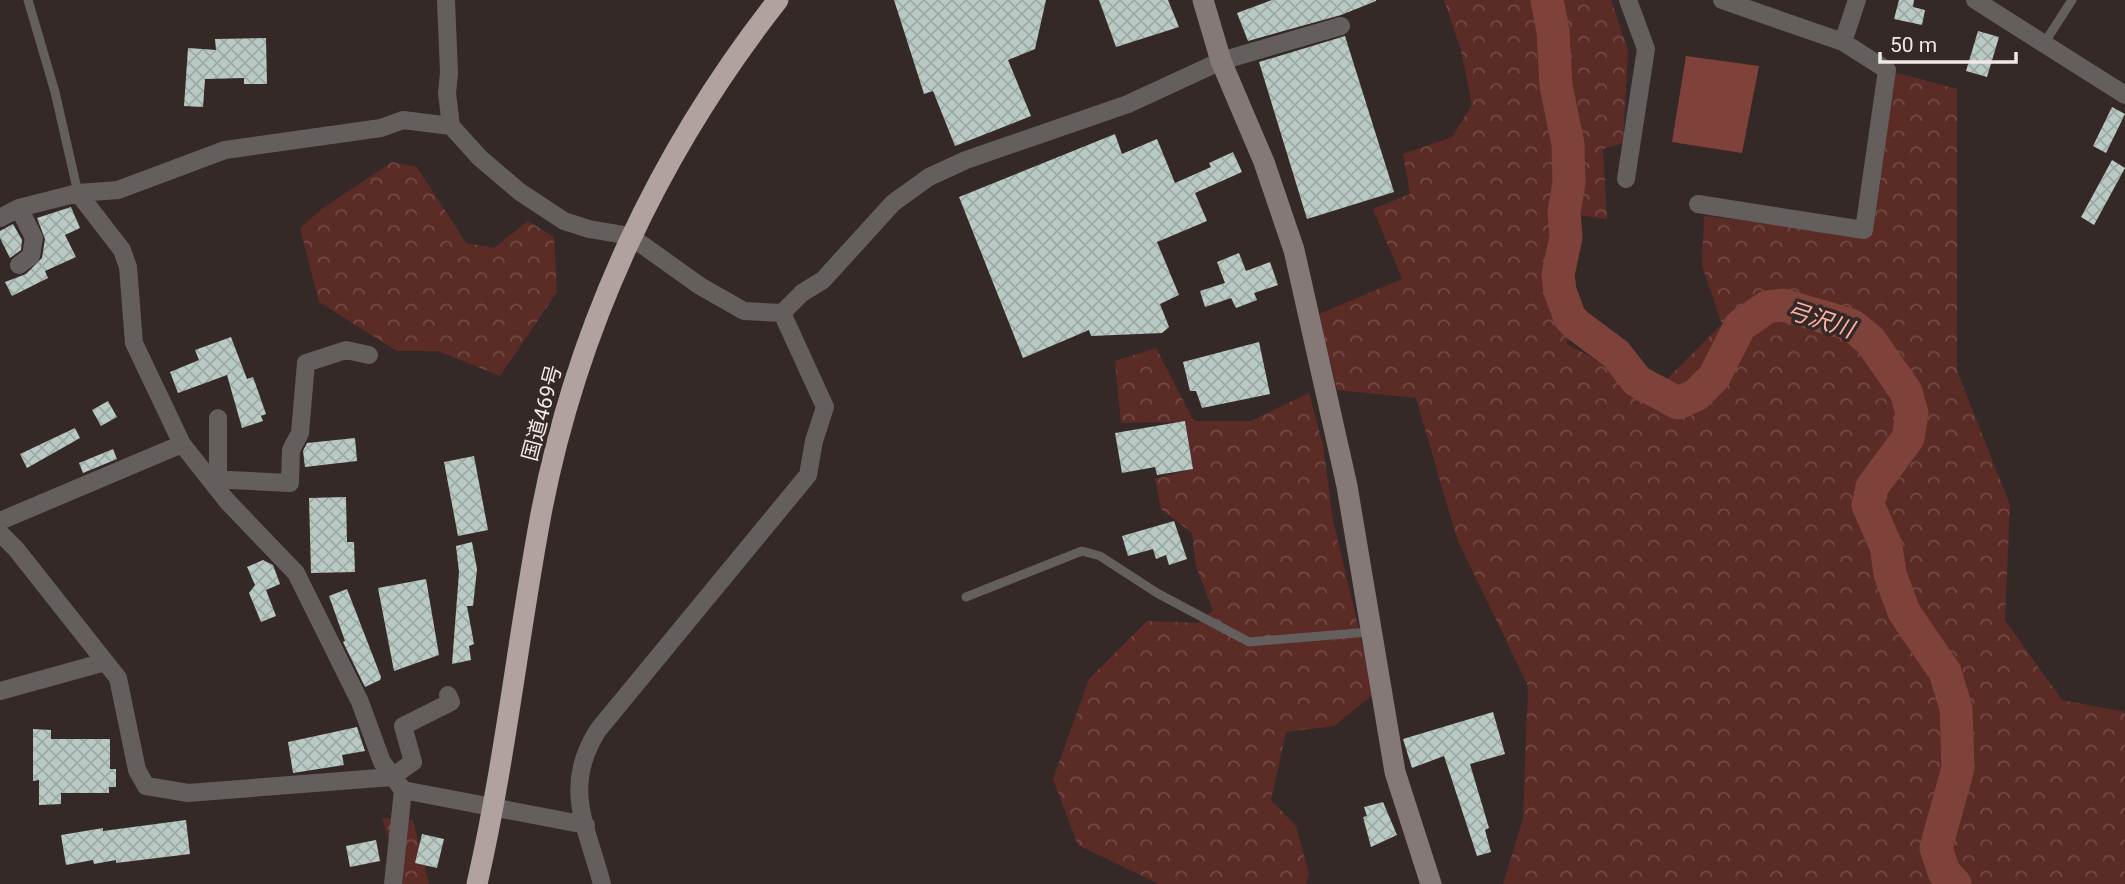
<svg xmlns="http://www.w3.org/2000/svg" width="2125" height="884" font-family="Roboto,'Noto Sans JP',sans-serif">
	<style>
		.forest { fill: url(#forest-crowns) }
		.water { fill: #7e423b }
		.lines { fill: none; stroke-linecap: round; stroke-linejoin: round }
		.river { stroke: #7e423b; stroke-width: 33 }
		.building { fill: url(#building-cross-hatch) }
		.lane { stroke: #645e5d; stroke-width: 9 }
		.street { stroke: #645e5d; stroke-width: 18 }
		.secondary { stroke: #847977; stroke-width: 21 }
		.highway { stroke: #b1a19f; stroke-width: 21 }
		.labels { text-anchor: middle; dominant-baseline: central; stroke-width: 7; stroke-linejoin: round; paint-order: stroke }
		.street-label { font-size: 21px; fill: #f1e8e7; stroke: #352927 }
		.water-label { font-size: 23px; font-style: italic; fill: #fdb1a7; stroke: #352927 }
	</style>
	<defs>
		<pattern id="forest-crowns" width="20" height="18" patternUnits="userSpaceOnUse" patternTransform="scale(1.75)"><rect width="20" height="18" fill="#5b2b26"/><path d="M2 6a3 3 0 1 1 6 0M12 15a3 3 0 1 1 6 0" fill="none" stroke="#734a46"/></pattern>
		<pattern id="building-cross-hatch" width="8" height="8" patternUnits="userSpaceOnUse" patternTransform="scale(1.75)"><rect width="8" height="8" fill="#b9cac5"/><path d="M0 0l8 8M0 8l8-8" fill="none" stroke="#9da9a5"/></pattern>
	</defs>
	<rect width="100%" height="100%" fill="#352927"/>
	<path class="forest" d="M1444,0H1611L1628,50L1623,143L1603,149L1607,219L1564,213L1567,344L1654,392L1722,324L1702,266L1704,216L1863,234L1887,70L1957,89V371L2010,505L2005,620L2062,700L2125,712V884H1503L1523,819L1528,686L1457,539L1416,398L1337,390L1319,314L1402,279L1373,209L1410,194L1403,154L1452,137L1472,105L1461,50Z
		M392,162L417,167L466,243L494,248L528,221L554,237L557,292L500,376L438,351H397L319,302L300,228L323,208Z
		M1156,348L1194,421H1251L1309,393L1323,445L1333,520L1374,694L1334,726L1286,732L1271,800L1296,826L1309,874L1306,884H1159L1078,845L1053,779L1089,679L1147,621L1198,623L1213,610L1196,566L1192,533L1161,509L1155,479L1193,469L1185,422L1121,423L1115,361Z
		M382,818L413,820L429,884H386L394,858Z"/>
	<path class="water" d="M1686,56L1759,66L1742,153L1672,142Z"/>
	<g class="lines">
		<path class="river" d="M1547,0L1553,31L1556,86L1568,144L1569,183L1564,212L1566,237L1558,275L1560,291L1570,318L1577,325L1616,354L1637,381L1678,403L1696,395L1714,377L1740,326L1767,307L1783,305L1851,325L1870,340L1906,392L1912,413L1908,438L1872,487L1868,505L1886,546L1890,574L1904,612L1945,672L1956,708L1958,768L1936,848L1944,872L1955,884"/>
	</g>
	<path class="building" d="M894,0H1046L1035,49L1008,60L1031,116L955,146L933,91L924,94Z
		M1099,0H1168L1179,27L1116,47Z
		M1272,0H1376V1L1341,15L1248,41L1237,13Z
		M1899,0H1914L1913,7L1925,10L1922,25L1894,19Z
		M1978,31L1999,37L1987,77L1966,71Z
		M1345,36L1394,192L1307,219L1259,62Z
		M266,38L267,84H244V78L205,79L203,107L184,106L188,48L216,50L215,39Z
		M2112,107L2125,114L2106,153L2093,146Z
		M1115,134L1122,154L1157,139L1175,183L1211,167L1209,163L1233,152L1242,172L1195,193L1207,221L1157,242L1179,295L1160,304L1169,327L1162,333L1091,336L1089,330L1023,358L959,197Z
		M2112,160L2125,168L2094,225L2081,217Z
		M71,207L80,228L65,235L76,257L45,271L48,278L12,296L5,282L26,274L42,258L45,239L37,218Z
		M13,224L22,240L21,250L10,258L0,238V231Z
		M1239,253L1246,271L1270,262L1278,285L1254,293L1257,300L1236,308L1231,298L1205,307L1200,291L1225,283L1217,262Z
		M231,337L247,379L253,377L266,414L261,416L263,421L242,428L227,375L178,393L170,372L199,360L195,350Z
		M1259,342L1270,394L1202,408L1196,391H1190L1183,362Z
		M108,401L117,417L101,426L92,410Z
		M1185,421L1193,469L1157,475L1155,467L1122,473L1115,433Z
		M75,428L80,438L27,468L20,454Z
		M355,438L357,461L305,467L303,451L307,443Z
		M113,449L117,459L83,473L79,463Z
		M474,456L488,530L458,536L444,462Z
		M346,497L347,542H354L355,572L311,573L309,498Z
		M1174,521L1187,559L1169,565L1166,555L1156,559L1153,549L1128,556L1122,536Z
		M472,542L477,569L473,606H467L474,644L469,646L471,660L452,664L459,572L456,546Z
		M263,560L273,565L280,584L266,590L276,616L261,622L249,593L255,585L247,567Z
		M426,579L439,655L394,671L378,588Z
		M347,589L381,677L380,680L365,687L343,642L345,641L329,596Z
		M1493,712L1505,754L1470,764L1489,828L1485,830L1491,852L1477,856L1444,756L1412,768L1403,739Z
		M357,727L365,751L342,755L344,765L293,773L288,742Z
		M33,729L51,730V739H110V769H116V787H109V793H61V804L39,805V780L33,781Z
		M1383,802L1397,835L1371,847L1363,817L1367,816L1364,807Z
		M186,820L190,854L116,863V860L94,864L93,860L66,865L61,835L103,828V831Z
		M422,834L444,839L437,868L415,863Z
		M376,840L380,861L350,867L346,846Z"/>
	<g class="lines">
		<path class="lane" d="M28,0L55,92L78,193
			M2045,42L2072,0
			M966,597L1082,551L1100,556L1157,593L1249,642L1369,632"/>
		<path class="street" d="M446,0L449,73L447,93L451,126L480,158L520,192L564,221L589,229L630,236L700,286L744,311L782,313L802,293L823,280L893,203L929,177L966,160L1128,104L1221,61L1341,26
			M1975,0L2125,95
			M1843,42L1857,0
			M1626,179L1646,49L1628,0
			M78,193L122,250L128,267L134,343L182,444L227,501L296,573L360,702L382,762L403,790L393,884
			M1698,204L1864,230L1887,70L1843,42L1722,0
			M19,208L34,238L31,256L19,265
			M0,218L19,208L78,193L118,190L225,150L381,128L403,120L451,126
			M210,479L290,483L291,450L300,433L306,363L346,350L369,355
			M218,479V418
			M0,521L182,444
			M0,533L16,549L118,678L137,770L146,786L188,793L392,777L413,762L403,726L451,702L448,695
			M0,691L105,662
			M403,790L586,825
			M602,884C586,824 562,787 598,730L808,475L814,441L825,407L782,313"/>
		<path class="secondary" d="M1203,0L1221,61L1264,162L1294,250L1347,486L1395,772L1431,884"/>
		<path class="highway" d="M477,884C505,762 518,637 541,514C577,326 660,150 778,0"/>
	</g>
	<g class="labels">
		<g class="street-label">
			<text transform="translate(542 413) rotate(-75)">国道469号</text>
		</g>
		<g class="water-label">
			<text transform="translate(1820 320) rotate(18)">弓沢川</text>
		</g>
	</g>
	<path d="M1880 52v10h136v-10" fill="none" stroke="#f1e8e7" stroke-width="3.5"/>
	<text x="1890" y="52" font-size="21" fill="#f1e8e7" stroke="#352927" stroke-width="5" paint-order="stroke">50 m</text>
</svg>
